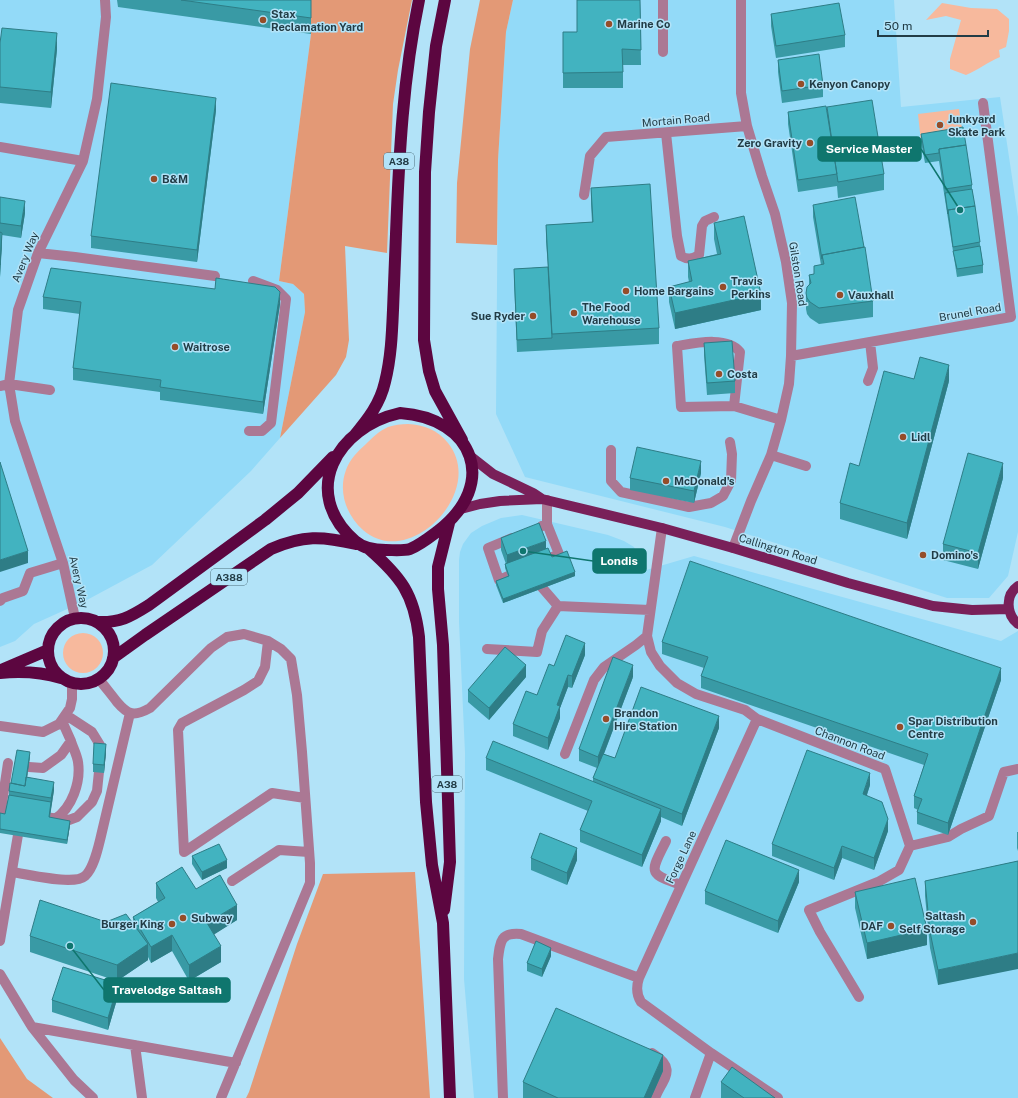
<svg xmlns="http://www.w3.org/2000/svg" width="1018" height="1098" font-family="'Public Sans',sans-serif">
	<style>
		.built { fill: #93daf8 }
		.green { fill: #f7b99d }
		.forest { fill: #e39976 }
		.lines { fill: none; stroke-linecap: round; stroke-linejoin: round }
		.minor { stroke: #ab7894; stroke-width: 10 }
		.major { stroke: #792059; stroke-width: 10 }
		.highway { stroke: #5c0640; stroke-width: 12 }
		.wall { fill: #399aa5 }
		.shaded-wall { fill: #2e7d86 }
		.building { fill: #42b3c0; stroke: #2e7d86 }
		.poi-dot { fill: #954d29; stroke: #b2e3f8; stroke-width: 1.5 }
		.labels { text-anchor: middle; dominant-baseline: central; stroke-width: 3; stroke-linejoin: round; paint-order: stroke }
		.shield { fill: #b2e3f8; stroke: #4d6e7b; stroke-width: 1 }
		.shield-label { font-size: 10px; font-weight: bold; fill: #223c46 }
		.poi-label { font-size: 11px; font-weight: bold; fill: #223c46; stroke: #b2e3f8; text-anchor: start }
		.street-label { font-size: 11px; fill: #223c46; stroke: #b2e3f8 }
		.leader { fill: none; stroke: #0f766e; stroke-width: 1.5 }
		.callout-dot { fill: #0f766e; stroke: #b2e3f8; stroke-width: 1.5 }
		.callout { fill: #0f766e; stroke: #0f766e; stroke-width: 1.5 }
		.callout-label { font-size: 12px; text-anchor: middle; font-weight: bold; fill: #fff }
	</style>
	<rect width="100%" height="100%" fill="#b2e3f8"/>
	<path class="built" d="M0,0H310L311,34L279,281L293,284L304,294L305,312L280,438L251,471L152,565L85,601L34,624L15,641L0,647Z
		M513,0H894L901,107L1000,97L1018,217V532L1008,576L989,598H947L725,527L525,477L496,414L498,160L506,32Z
		M522,515L608,535L624,541L634,547L640,560L643,571L694,556L1001,641L1018,631V1098H474L464,979L465,753L459,622V560L460,552L463,544L471,533L482,526L501,518Z"/>
	<path class="green" d="M942,3L971,8L997,9L1009,19V31L1006,47L999,50L1000,57C988,62 978,70 966,75L950,69V59L961,20L946,16L926,20Z
		M959,109L963,135L921,142L918,114Z
		M408,424C424,425 438,430 448,443C487,491 409,571 363,530C346,515 338,491 346,470C350,459 358,451 366,444C372,438 379,431 388,427C394,425 401,424 408,424Z
		M63 653a20 20 0 1 1 40 0a20 20 0 1 1-40 0Z"/>
	<path class="forest" d="M310,0H412L398,70L393,104L387,253L345,246L349,340L346,357L336,375L280,438L305,312L304,294L293,284L279,281L311,34Z
		M480,0H513L506,32L498,160L497,245L456,243L457,183L470,49Z
		M415,872L430,1098H246L249,1092L297,944L323,874Z
		M0,1038L27,1079L53,1098H0Z"/>
	<g class="lines">
		<path class="minor" d="M663,52V0
			M666,133L677,236L681,256C688,260 692,259 699,255L702,226L705,221L714,217
			M0,147L83,161
			M584,195L590,156L606,137L747,126
			M38,253L75,257L215,276
			M791,356L1011,317L983,103
			M868,381L873,368L870,342
			M0,386L9,384L50,390
			M734,406L740,352C728,336 695,343 677,346L681,407L734,406L781,420
			M249,431H262L271,423L286,299L277,290L253,281
			M611,450V481L621,492L689,507L711,503L723,496L731,481L732,454L730,442
			M771,455L806,466
			M547,524L559,554L548,559
			M542,526L547,524V500
			M662,528L647,636L651,652L660,666L677,683L696,694L745,710L757,719L885,769L910,846L899,870L878,882L809,910L820,932L859,997
			M512,538L488,548L499,580L520,571
			M733,548L751,501L771,455L781,420L789,384L791,356L792,303L786,262L775,214L762,176L747,126L741,93V0
			M536,576L539,584L558,606L650,610
			M0,601L3,598L23,591L30,573L63,563
			M75,618L63,563L15,421L9,384L18,310L38,253L83,161L97,99L106,17L105,0
			M268,641L265,667L258,681L244,690L182,723L178,730L184,852L272,793L305,798
			M487,649L537,652L542,631L558,606
			M99,679C105,687 111,694 117,702C128,715 134,717 150,708L211,648L227,637L244,634L268,641L281,649L291,659L297,695L302,752L310,863V883L221,1098
			M0,726L43,732L59,724L70,708L72,699V683
			M565,754L594,680L604,667L636,645L647,636
			M8,763L1,810L18,813
			M29,767L43,768L61,755L71,741L62,721
			M44,817L69,820L77,817L92,802L97,791L101,752L100,745L92,732L66,715
			M55,819C72,808 81,782 78,762C77,755 73,748 71,741
			M666,841C651,872 646,873 681,885
			M910,846L948,837L961,829L989,816L1004,772L1018,769
			M12,872C27,874 74,886 85,876C94,868 98,848 101,836L130,713
			M232,881L279,850L309,852
			M0,941L20,823
			M0,974L32,1027L74,1080L93,1098
			M32,1027L236,1063
			M135,1045L142,1098
			M652,1053C678,1069 663,1078 655,1098
			M711,1053L778,1098
			M503,1098L498,959C500,941 501,932 521,934L639,978
			M695,1098L711,1053L641,1002C636,994 636,987 639,978L757,719"/>
		<path class="major" d="M470,456L493,474L533,493L542,499
			M461,509L480,504L500,501L542,499L662,528L733,548L848,583L933,606L972,610L1009,609
			M1018,586C1005,595 1006,614 1018,624"/>
		<path class="highway" d="M445,0L436,46L429,112L425,172L424,340L429,371L435,391L462,440
			M400,413C474,418 499,484 438,531C430,537 420,545 410,549C403,551 394,550 386,550C375,550 364,549 355,541C299,492 337,427 400,413Z
			M354,436C368,419 380,404 385,382C391,358 392,334 393,310C394,285 395,259 396,234C399,156 403,77 419,0
			M369,549C401,577 414,594 419,637L426,802L432,865L443,923L450,1098
			M48 651a33 33 0 1 1 66 0a33 33 0 1 1-66 0Z
			M97,622C120,623 130,617 149,605L265,520L298,493L333,457
			M113,658L145,635L271,549C303,535 322,536 356,544
			M1,670L48,650
			M0,673C21,671 41,672 61,678
			M444,910L450,862L443,645L438,589V567L449,523"/>
	</g>
	<path class="wall" d="M117,0H311V34L118,7Z
		M640,0L641,65H623V88H563V32H577Z
		M771,14L845,35V47L776,58L771,26Z
		M0,43L57,49L51,108L0,103Z
		M778,60L823,85V97L782,103L778,72Z
		M216,110L197,262L91,248V236Z
		M827,111L884,174V190L838,198L837,186L798,192L788,124V112Z
		M921,134L972,185V189L983,265V273L957,277L939,161L925,163L921,142Z
		M591,188L659,328V344L517,352L514,281V269L548,267L546,241V225L592,222L591,204Z
		M0,197L25,213L21,238L2,235L0,277Z
		M813,205L873,301V317L819,324L810,318L807,314L806,309V293L809,284V275L814,274V266L821,265L813,217Z
		M714,223L761,310L675,329L669,302V287L689,282L688,277V261L717,254L714,239Z
		M43,297L280,304L263,414L160,400V392L73,380V368L80,314L43,309Z
		M704,343L735,381V393L707,395L704,355Z
		M949,381L907,539L840,519V503L859,466Z
		M701,473L694,503L630,490V478Z
		M1003,478L978,569L943,560V544Z
		M501,538L546,549L552,557L575,576L503,603L496,585V581L508,576L505,568V564H506L501,550Z
		M662,642L1001,680L948,835L917,824V812L918,810L914,808V796L924,765L701,688V676L704,668L662,654Z
		M585,655L572,688L568,687L560,708V718L548,750L513,736V724L537,695L554,666Z
		M526,677L489,720L468,702V690Z
		M633,677L604,754L615,758L719,728L682,826L661,817V821L642,867L580,842V830L588,811L486,770V758L593,782V778L597,768L579,761V749Z
		M106,752L104,773L93,772V764Z
		M30,756L27,777L54,790L50,817L70,825L67,844L0,833V813L5,814L9,795V791L11,783Z
		M870,785L867,795L888,831L874,870L842,858L834,880L772,856V844Z
		M1017,832H1018V851L1017,848Z
		M192,856L227,868L202,880L192,864Z
		M531,858L577,860L567,885L531,870Z
		M1018,861L938,985L930,948L925,896V881Z
		M799,882L778,933L705,904V891Z
		M156,883L196,889L237,920L214,934L221,962L189,981L172,951L151,963L148,957V960L117,981L30,952V936L133,924V917L158,902L156,898Z
		M855,892L927,945L867,959L855,908Z
		M551,956L542,977L527,971V963Z
		M118,996L108,1030L52,1012V1000Z
		M663,1071L651,1098H523V1082Z
		M721,1082L775,1098H721Z"/>
	<path class="shaded-wall" d="M57,33V49L51,108V92Z
		M216,98V110L197,262V250Z
		M25,201V213L21,238V226Z
		M2,233V245L0,277V265Z
		M280,292V304L263,414V402Z
		M761,294V310L675,329V313Z
		M949,365V381L907,539V523Z
		M701,461V473L694,503V491Z
		M1003,463V478L978,569V553Z
		M546,541V553L507,567V555Z
		M28,551V563L0,572V560Z
		M575,572V576L503,603V599Z
		M585,643V655L572,688V676Z
		M526,665V677L489,720V708Z
		M633,665V677L598,769V757Z
		M1001,668V680L948,835V823Z
		M568,675V687L560,708V718L548,750V738L557,705Z
		M719,716V728L682,826V814Z
		M106,744V752L104,773V765Z
		M30,752V756L25,794V790Z
		M870,773V785L863,806V794Z
		M54,782V790L49,821L51,798Z
		M661,809V821L642,867V855Z
		M888,819V831L874,870V858Z
		M70,821V825L67,844V840Z
		M842,846V858L834,880V868Z
		M577,848V860L567,885V873Z
		M227,860V868L202,880V872Z
		M799,870V882L778,933V921Z
		M237,905V920L207,939V923Z
		M927,929V945L867,959V943Z
		M172,935V951L151,963V947Z
		M148,944V960L117,981V965Z
		M221,946V962L189,981V965Z
		M551,948V956L542,977V969Z
		M1018,953V969L938,985V970Z
		M118,984V996L108,1030V1018Z
		M663,1055V1071L651,1098H644Z"/>
	<path class="building" d="M181,0H311V18Z
		M577,0H640L641,50L622,49L623,72L563,73V32H577Z
		M839,3L845,35L776,46L771,14Z
		M2,28L57,33L51,92L0,87V43Z
		M819,54L823,85L782,91L778,60Z
		M111,83L216,98L197,250L91,236Z
		M872,100L884,174L838,182L827,107Z
		M826,106L837,174L798,180L788,112Z
		M963,127L966,145L939,149V153L925,155L921,134Z
		M966,145L972,185L945,189L939,149Z
		M650,184L659,328L552,334L546,225L593,222L591,188Z
		M972,189L975,206L948,210V214L945,193Z
		M0,197L25,201L21,226L0,223Z
		M855,197L864,247L822,255V259L813,205Z
		M975,206L980,242L953,247L948,210Z
		M744,216L761,294L675,313L669,287L692,281L688,261L721,254L714,223Z
		M0,232L2,233L0,265Z
		M980,246L983,265L957,269L953,251Z
		M865,247L873,301L819,308L810,302L807,298L806,293L807,287L811,283L809,275L814,274V266L824,264L822,255Z
		M548,267L552,338L517,340L514,269Z
		M51,268L215,289L216,278L275,287L280,292L263,402L160,387L161,380L73,368L81,302L43,297Z
		M732,341L735,381L707,383L704,343Z
		M920,357L949,365L907,523L840,503L850,463L859,466L884,371L914,379Z
		M637,447L701,461L694,491L630,478Z
		M968,453L1003,463L978,553L943,544Z
		M0,462L28,551L0,560Z
		M539,523L546,541L507,555L501,538Z
		M548,548L552,557L567,551L575,572L503,599L496,581L509,576L505,564Z
		M690,561L1001,668L948,823L917,812L922,799L914,796L928,754L701,676L708,657L662,642Z
		M566,635L585,643L572,676L568,675L557,705L560,706L548,738L513,724L526,691L537,695L549,664L554,666Z
		M505,647L526,665L489,708L468,690Z
		M613,657L633,665L598,757L579,749Z
		M641,687L719,716L682,814L593,778L603,754L615,758Z
		M493,741L661,809L642,855L580,830L592,801L486,758Z
		M94,743L106,744L104,765L93,764Z
		M17,750L30,752L25,786L11,783Z
		M807,750L870,773L863,794L882,802L888,819L874,858L842,846L834,868L772,844Z
		M26,777L54,782L51,798L9,791L10,783L25,786Z
		M9,795L51,802L49,817L70,821L67,840L0,829V813L5,814Z
		M540,833L577,848L567,873L531,858Z
		M726,840L799,870L778,921L705,891Z
		M219,844L227,860L202,872L192,856Z
		M1018,861V953L938,970L930,932L925,881Z
		M182,867L196,889L220,875L237,905L207,923L221,946L189,965L172,935L151,947L133,917L165,898L156,883Z
		M915,878L927,929L867,943L855,892Z
		M40,900L106,922L126,914L148,944L117,965L30,936Z
		M536,941L551,948L542,969L527,963Z
		M63,967L118,984L108,1018L52,1000Z
		M556,1008L663,1055L644,1098H558L523,1082Z
		M732,1067L775,1098H744L721,1082Z"/>
	<g class="poi-dot">
		<circle cx="263" cy="20" r="4"/>
		<circle cx="609" cy="24" r="4"/>
		<circle cx="801" cy="84" r="4"/>
		<circle cx="940" cy="125" r="4"/>
		<circle cx="810" cy="143" r="4"/>
		<circle cx="154" cy="179" r="4"/>
		<circle cx="723" cy="287" r="4"/>
		<circle cx="626" cy="291" r="4"/>
		<circle cx="840" cy="295" r="4"/>
		<circle cx="574" cy="313" r="4"/>
		<circle cx="533" cy="316" r="4"/>
		<circle cx="175" cy="347" r="4"/>
		<circle cx="719" cy="374" r="4"/>
		<circle cx="903" cy="437" r="4"/>
		<circle cx="666" cy="481" r="4"/>
		<circle cx="923" cy="555" r="4"/>
		<circle cx="606" cy="719" r="4"/>
		<circle cx="900" cy="727" r="4"/>
		<circle cx="183" cy="918" r="4"/>
		<circle cx="973" cy="922" r="4"/>
		<circle cx="172" cy="924" r="4"/>
		<circle cx="891" cy="926" r="4"/>
	</g>
	<g class="labels">
		<g class="shield">
			<rect x="384" y="153" width="30" height="16" rx="3"/>
			<rect x="211" y="569" width="36" height="16" rx="3"/>
			<rect x="432" y="776" width="30" height="16" rx="3"/>
		</g>
		<g class="shield-label">
			<text x="399" y="161">A38</text>
			<text x="229" y="577">A388</text>
			<text x="447" y="784">A38</text>
		</g>
		<g class="poi-label">
			<text x="271" y="14">Stax<tspan x="271" dy="13">Reclamation Yard</tspan></text>
			<text x="617" y="24">Marine Co</text>
			<text x="809" y="84">Kenyon Canopy</text>
			<text x="948" y="119">Junkyard<tspan x="948" dy="13">Skate Park</tspan></text>
			<text x="802" y="143" text-anchor="end">Zero Gravity</text>
			<text x="162" y="179">B&amp;M</text>
			<text x="731" y="281">Travis<tspan x="731" dy="13">Perkins</tspan></text>
			<text x="634" y="291">Home Bargains</text>
			<text x="848" y="295">Vauxhall</text>
			<text x="582" y="307">The Food<tspan x="582" dy="13">Warehouse</tspan></text>
			<text x="525" y="316" text-anchor="end">Sue Ryder</text>
			<text x="183" y="347">Waitrose</text>
			<text x="727" y="374">Costa</text>
			<text x="911" y="437">Lidl</text>
			<text x="674" y="481">McDonald's</text>
			<text x="931" y="555">Domino's</text>
			<text x="614" y="713">Brandon<tspan x="614" dy="13">Hire Station</tspan></text>
			<text x="908" y="721">Spar Distribution<tspan x="908" dy="13">Centre</tspan></text>
			<text x="965" y="916" text-anchor="end">Saltash<tspan x="965" dy="13">Self Storage</tspan></text>
			<text x="191" y="918">Subway</text>
			<text x="164" y="924" text-anchor="end">Burger King</text>
			<text x="883" y="926" text-anchor="end">DAF</text>
		</g>
		<g class="street-label">
			<text transform="translate(676 120) rotate(-5)">Mortain Road</text>
			<text transform="translate(25 257) rotate(-68)">Avery Way</text>
			<text transform="translate(798 274) rotate(81)">Gilston Road</text>
			<text transform="translate(970 312) rotate(-10)">Brunel Road</text>
			<text transform="translate(778 549) rotate(17)">Callington Road</text>
			<text transform="translate(79 582) rotate(77)">Avery Way</text>
			<text transform="translate(850 743) rotate(21)">Channon Road</text>
			<text transform="translate(681 857) rotate(-65)">Forge Lane</text>
		</g>
	</g>
	<path class="leader" d="M960 210L921 149M523 551L593 561M70 946L104 990"/>
	<g class="callout-dot">
		<circle cx="960" cy="210" r="4"/>
		<circle cx="523" cy="551" r="4"/>
		<circle cx="70" cy="946" r="4"/>
	</g>
	<g class="callout">
		<rect x="818" y="137" width="103" height="24" rx="4"/>
		<rect x="593" y="549" width="53" height="24" rx="4"/>
		<rect x="104" y="978" width="126" height="24" rx="4"/>
	</g>
	<g class="callout-label">
		<text x="869" y="153">Service Master</text>
		<text x="619" y="565">Londis</text>
		<text x="167" y="994">Travelodge Saltash</text>
	</g>
	<path d="M878 30v6h110v-6" fill="none" stroke="#223c46" stroke-width="2"/>
	<text x="884" y="30" font-size="12" fill="#223c46" stroke="#b2e3f8" stroke-width="3" paint-order="stroke">50 m</text>
</svg>
